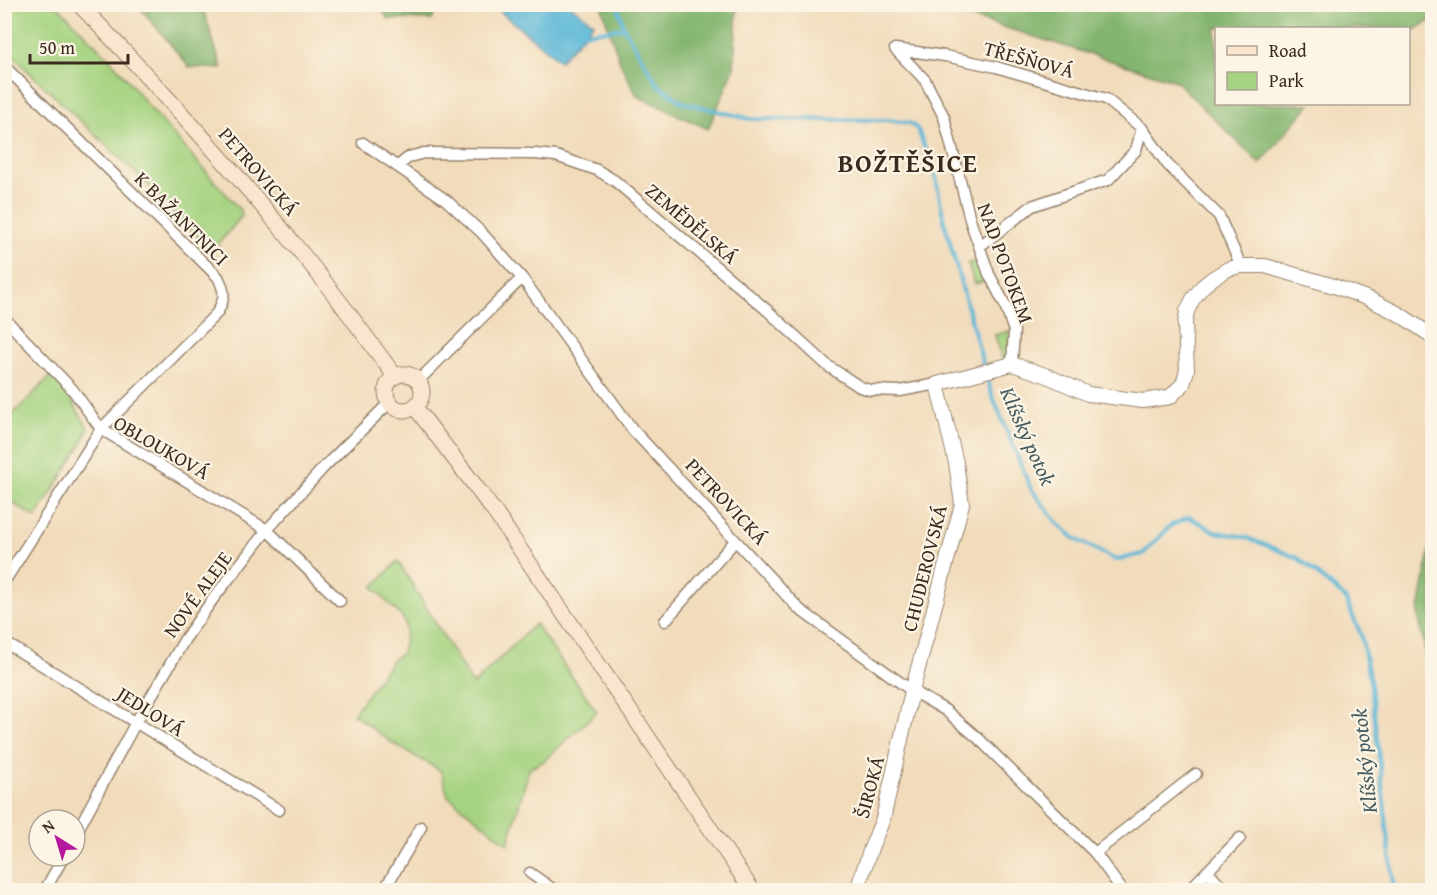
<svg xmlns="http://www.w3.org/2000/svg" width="1437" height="895" font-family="'Gentium Book Plus',serif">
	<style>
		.green { fill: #a6d381; stroke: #707e50; stroke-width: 1.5 }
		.forest { fill: #84b56f; stroke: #607046; stroke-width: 1.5 }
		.water { fill: #59b6d7; stroke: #4a707a; stroke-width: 1.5 }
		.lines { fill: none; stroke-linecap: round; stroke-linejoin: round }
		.stream { stroke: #59b6d7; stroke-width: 4 }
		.minor-casing { stroke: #96826c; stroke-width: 13 }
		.tertiary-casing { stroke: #96826c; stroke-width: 16 }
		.secondary-casing { stroke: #96826c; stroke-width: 17 }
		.minor { stroke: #fff; stroke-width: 10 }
		.tertiary { stroke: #fff; stroke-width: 14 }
		.secondary { stroke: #fbe5cf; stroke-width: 15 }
		.labels { text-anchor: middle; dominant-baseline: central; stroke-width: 4.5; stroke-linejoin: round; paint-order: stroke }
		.street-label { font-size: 20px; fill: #3b2a1e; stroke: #fcf5e5 }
		.water-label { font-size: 21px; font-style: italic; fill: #465b5f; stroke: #fcf5e5 }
		.district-label { font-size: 26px; font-weight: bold; letter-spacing: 1.5px; fill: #3b2a1e; stroke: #fcf5e5 }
	</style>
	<rect width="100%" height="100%" fill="#fcf5e5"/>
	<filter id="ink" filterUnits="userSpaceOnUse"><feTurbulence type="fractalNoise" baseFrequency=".0167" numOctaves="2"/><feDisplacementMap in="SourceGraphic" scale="12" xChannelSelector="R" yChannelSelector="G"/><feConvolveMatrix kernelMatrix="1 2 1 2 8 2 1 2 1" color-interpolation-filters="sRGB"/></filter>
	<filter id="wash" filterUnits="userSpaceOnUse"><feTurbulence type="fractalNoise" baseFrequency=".008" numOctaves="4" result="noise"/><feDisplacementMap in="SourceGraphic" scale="24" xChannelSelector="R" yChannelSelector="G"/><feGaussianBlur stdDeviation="1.35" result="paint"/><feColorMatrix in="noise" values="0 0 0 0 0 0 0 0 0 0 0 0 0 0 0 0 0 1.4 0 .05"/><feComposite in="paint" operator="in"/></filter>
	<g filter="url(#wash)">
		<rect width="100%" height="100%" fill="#f1dbbb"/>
		<path class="green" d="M4,5H57L118,68L150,108L241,211L242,216L215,248C191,236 167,205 148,185C101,139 51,95 5,48Z
			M979,261L986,281L974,284L968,263Z
			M1009,331L1008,360L1003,361L995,335Z
			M52,375L72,401L88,428L83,442L36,518L5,498L4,423Z
			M398,561L473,685L535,624L597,712L544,761L529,769L508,844L448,796L441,771L391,742L353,714L393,659L402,653C404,641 409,627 402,617L373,587Z"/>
		<path class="forest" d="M1432,4V20L1409,33L1408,28H1216V104H1310L1260,164L1176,81L933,5Z
			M138,5H202L222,69L189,67Z
			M379,5H438L432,20L388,19Z
			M601,5H737L734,69L708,129L637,96L620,62Z
			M1432,538V681L1418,615Z"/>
		<path class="water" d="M492,5H570L594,23L560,61Z"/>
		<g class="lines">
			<path class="stream" d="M617,4L624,28L658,85L682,102L750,119L888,120L910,123L918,130L936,178L944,221L984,367
				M582,31L585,33L624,28
				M986,374L992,395L1031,489L1058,524L1074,538L1116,560L1143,554L1170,526L1189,517L1216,532L1245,537L1298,558L1345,598L1361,635L1371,686L1394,890"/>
		</g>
	</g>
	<g filter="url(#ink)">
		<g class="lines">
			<g class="minor-casing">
				<path id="minor" d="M895,49L945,56L996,67L1106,99L1142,128L1136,150L1108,180L1032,206L980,246
					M895,49L925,80L944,117L971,223L989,274L1005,305L1014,331L1012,364
					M4,66L218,277C226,293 225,298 217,313L101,429L73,390L4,318
					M1142,128L1167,164L1219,216L1241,266
					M363,143L446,200L481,232L522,278L633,430L799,609L912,691L945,710L978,738L1095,853L1122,890
					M398,166L409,157L424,153L535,154L556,156L597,170L615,181L768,311L828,366L860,387L870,390L900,391L937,384
					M418,381L522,278
					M4,582L101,429L267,530L340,601
					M665,621L735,541
					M4,642L279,810
					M75,835L136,722L185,639L213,599L267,530L325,466L389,403
					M1095,853L1196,774
					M1208,871L1225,890
					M530,873L554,890
					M45,890L64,856
					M384,890L421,827
					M1189,890L1240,838"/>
			</g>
			<g class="tertiary-casing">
				<path id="tertiary" d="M857,890L871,848L883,819L912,691L962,504L956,463L937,384L1012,364L1045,375L1088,394L1143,401L1170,397L1183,384L1187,370L1185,324L1187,311L1193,299L1202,287L1213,278L1228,269L1241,266H1265L1334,286L1369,299L1399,314L1432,336"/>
			</g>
			<g class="secondary-casing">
				<path id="secondary" d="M79,4C157,85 233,169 304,256C336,295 365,336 395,376
					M386 392a18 18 0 1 1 36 0a18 18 0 1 1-36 0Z
					M415,407L470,479L496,514L752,890"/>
			</g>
			<use href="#minor" class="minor"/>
			<use href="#tertiary" class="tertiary"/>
			<use href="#secondary" class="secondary"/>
		</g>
	</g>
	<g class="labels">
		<g class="street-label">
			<text transform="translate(1029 59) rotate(15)">TŘEŠŇOVÁ</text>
			<text transform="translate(259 171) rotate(49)">PETROVICKÁ</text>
			<text transform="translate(182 218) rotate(45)">K BAŽANTNICI</text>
			<text transform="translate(692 223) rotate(40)">ZEMĚDĚLSKÁ</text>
			<text transform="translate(1006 263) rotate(70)">NAD POTOKEM</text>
			<text transform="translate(162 447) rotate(30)">OBLOUKOVÁ</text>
			<text transform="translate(727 501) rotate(47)">PETROVICKÁ</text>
			<text transform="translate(924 568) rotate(-76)">CHUDEROVSKÁ</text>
			<text transform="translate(197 594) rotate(-54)">NOVÉ ALEJE</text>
			<text transform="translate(151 711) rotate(32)">JEDLOVÁ</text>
			<text transform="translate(869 787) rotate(-75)">ŠIROKÁ</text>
		</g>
		<g class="water-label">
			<text transform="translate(1028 436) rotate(66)">Klíšský potok</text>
			<text transform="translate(1364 761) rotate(-96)">Klíšský potok</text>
		</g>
		<g class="district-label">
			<text x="908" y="162">BOŽTĚŠICE</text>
		</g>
	</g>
	<rect width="1437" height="895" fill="none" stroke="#fcf5e5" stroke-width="24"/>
	<rect x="1215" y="27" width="195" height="78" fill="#fcf5e5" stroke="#afa495" stroke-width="1.5"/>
	<rect x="1227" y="46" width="30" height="9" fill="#fbe5cf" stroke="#afa495" stroke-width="1.5"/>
	<text x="1269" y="57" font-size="18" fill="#3b2a1e">Road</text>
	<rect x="1227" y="72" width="30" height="18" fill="#a6d381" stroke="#afa495" stroke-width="1.5"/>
	<text x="1269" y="87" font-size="18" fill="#3b2a1e">Park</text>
	<g transform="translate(57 838) rotate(323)"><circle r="28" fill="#fcf5e5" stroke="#afa495" stroke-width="1.5"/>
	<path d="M0-4.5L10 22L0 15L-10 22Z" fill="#b5179e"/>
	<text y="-9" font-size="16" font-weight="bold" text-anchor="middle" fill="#3b2a1e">N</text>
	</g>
	<path d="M30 54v9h98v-9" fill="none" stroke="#3b2a1e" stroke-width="3"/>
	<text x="39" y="54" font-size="18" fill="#3b2a1e" stroke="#fcf5e5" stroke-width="4.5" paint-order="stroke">50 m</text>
</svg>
